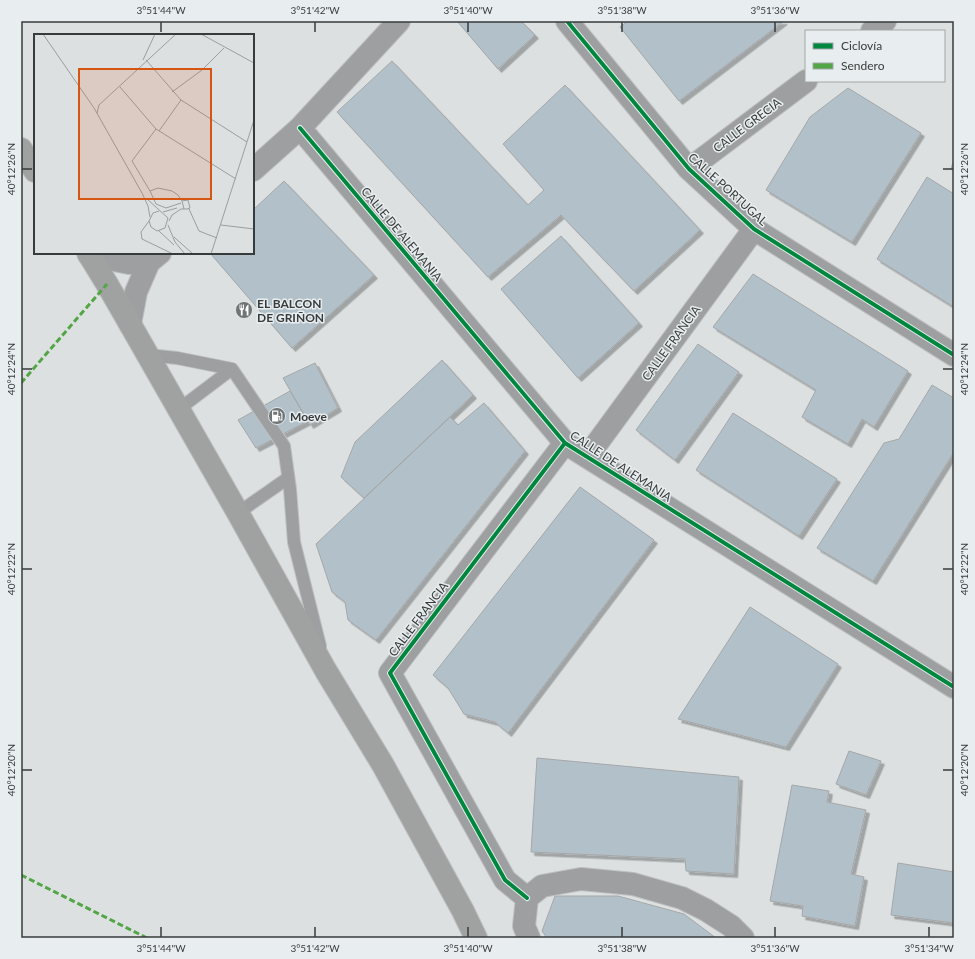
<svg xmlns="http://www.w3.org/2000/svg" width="975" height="959" font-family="Lato,sans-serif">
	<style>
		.building { fill: #b2c1c9; stroke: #a5a7a8; filter: url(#shadow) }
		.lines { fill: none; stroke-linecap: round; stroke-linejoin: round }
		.lane-casing { stroke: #bcbebf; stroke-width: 14 }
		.street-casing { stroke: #bcbebf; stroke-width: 24 }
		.primary-casing { stroke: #bcbebf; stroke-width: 24 }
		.lane { stroke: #9e9fa0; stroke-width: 12 }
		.street { stroke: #9e9fa0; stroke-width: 22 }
		.primary { stroke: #a0a2a2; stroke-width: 22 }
		.quiet { stroke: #53a645; stroke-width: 3; stroke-dasharray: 6 3; stroke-linecap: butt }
		.cycleway-casing { stroke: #e8eef0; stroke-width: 6 }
		.cycleway { stroke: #00873e; stroke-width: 4 }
		.ticks { fill: none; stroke: #383b3b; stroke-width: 1.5 }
		.labels { text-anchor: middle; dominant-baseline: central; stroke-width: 3; stroke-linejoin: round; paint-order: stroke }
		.street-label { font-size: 12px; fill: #383b3b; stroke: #e8eef0 }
		.poi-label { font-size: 12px; font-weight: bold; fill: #383b3b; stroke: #e8eef0; text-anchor: start }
		.inset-road { fill: none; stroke: #9a9e9f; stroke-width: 1 }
		.view { fill: #d65611; fill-opacity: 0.15; stroke: #d65611; stroke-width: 2 }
		.inset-edge { fill: none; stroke: #383b3b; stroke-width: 2 }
		.neatline { fill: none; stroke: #383b3b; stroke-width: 1.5 }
		.ticks-label { font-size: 10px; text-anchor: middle; fill: #383b3b }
	</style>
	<defs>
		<filter id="shadow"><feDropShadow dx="3.5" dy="3.5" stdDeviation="0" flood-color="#0004"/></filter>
	</defs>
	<rect width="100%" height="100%" fill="#dce0e1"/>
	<path class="building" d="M457,21H521L535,35L498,69Z
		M628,21H784L679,101L620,27Z
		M392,61L528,205L544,190L503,144L565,85L700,230L634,291L561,215L488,277L337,112Z
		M848,88L921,133L852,242L766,190L810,117Z
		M954,159V170L951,169Z
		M927,177L954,194V307L877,259Z
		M284,181L374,275L292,348L210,253H253V210Z
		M561,236L639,323L578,378L501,289Z
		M753,274L908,371L874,427L862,419L848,444L802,417L816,390L713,327Z
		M698,344L739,372L675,460L636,430Z
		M442,360L473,395L364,498L341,477L355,442Z
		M315,363L338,408L310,425L283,378Z
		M932,385L954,398V452L873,581L817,548L884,443L899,439Z
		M290,391L308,421L256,448L238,420Z
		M484,403L525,451L376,640L348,620L345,602L332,592L316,544L450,417L458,425Z
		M733,413L837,479L799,536L696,470Z
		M580,487L654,540L508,733L495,722L464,714L448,688L433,675Z
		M750,607L838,664L786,747L678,719Z
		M849,751L881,761L866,795L836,784Z
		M537,758L739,777L734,874L686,871L685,859L531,852Z
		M792,785L829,791L827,802L866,810L851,874L864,877L855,926L802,916L803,906L770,901Z
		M898,863L954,872V923L891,915Z
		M555,896H618L684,914L716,938H547L542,931Z"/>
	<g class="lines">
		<g class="lane-casing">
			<path id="lane" d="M148,355L177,358L232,369L284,446L290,489L294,542L320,646
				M179,409L232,369
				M238,513L288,478"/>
		</g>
		<g class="street-casing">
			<path id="street" d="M567,21L689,169L754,229L954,355
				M872,31L885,21
				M300,128L565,443L954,687
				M689,169L806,81
				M253,170L300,128L399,21
				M89,255L129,263L149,262
				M130,324L136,292L149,262L160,253
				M587,457L754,229
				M527,898L505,880L390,673L565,443
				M529,938L524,926L527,898L542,886L581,879L633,884L682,898L706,910L731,926L743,938"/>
		</g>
		<g class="primary-casing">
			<path id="primary" d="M21,149L35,171
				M88,253L107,284L130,324L238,513L326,671L383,765L463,911L476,938"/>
		</g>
		<use href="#lane" class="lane"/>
		<use href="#street" class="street"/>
		<use href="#primary" class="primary"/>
		<path class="quiet" d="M21,383L107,284
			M21,875L147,938"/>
		<g class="cycleway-casing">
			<path id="cycleway" d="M567,21L689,169L754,229L954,355
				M300,128L565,443L954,687
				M527,898L505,880L390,673L565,443"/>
		</g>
		<use href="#cycleway" class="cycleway"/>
	</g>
	<path class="ticks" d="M161,22V32M315,22V32M468,22V32M622,22V32M775,22V32M22,169H32M943,169H953M22,369H32M943,369H953M22,569H32M943,569H953M22,770H32M943,770H953M161,927V937M315,927V937M468,927V937M622,927V937M775,927V937M929,927V937"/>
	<defs>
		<g id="restaurant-disc" transform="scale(0.9)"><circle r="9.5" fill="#717575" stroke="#e8eef0"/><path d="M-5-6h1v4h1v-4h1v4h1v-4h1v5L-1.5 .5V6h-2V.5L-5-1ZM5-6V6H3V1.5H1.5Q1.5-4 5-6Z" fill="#fff"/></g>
		<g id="fuel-disc" transform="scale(0.9)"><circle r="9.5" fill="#717575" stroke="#e8eef0"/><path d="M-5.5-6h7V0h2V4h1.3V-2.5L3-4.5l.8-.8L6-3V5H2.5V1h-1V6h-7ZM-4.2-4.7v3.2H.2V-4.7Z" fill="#fff"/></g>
	</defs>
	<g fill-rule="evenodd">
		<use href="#restaurant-disc" x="244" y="310"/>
		<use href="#fuel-disc" x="277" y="416"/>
	</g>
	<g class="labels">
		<g class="street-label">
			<text transform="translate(747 125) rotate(-37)">CALLE GRECIA</text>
			<text transform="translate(728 189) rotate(42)">CALLE PORTUGAL</text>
			<text transform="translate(402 234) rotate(50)">CALLE DE ALEMANIA</text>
			<text transform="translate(671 343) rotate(-54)">CALLE FRANCIA</text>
			<text transform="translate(621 466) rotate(33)">CALLE DE ALEMANIA</text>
			<text transform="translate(418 619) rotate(-53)">CALLE FRANCIA</text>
		</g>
		<g class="poi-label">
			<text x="257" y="303">EL BALCON<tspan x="257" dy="14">DE GRIÑON</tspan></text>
			<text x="290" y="416">Moeve</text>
		</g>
	</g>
	<g transform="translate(34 34)">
		<rect width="220" height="220" fill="#dce0e1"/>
		<path class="inset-road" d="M9,0L60,74L108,159L114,172L116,183M167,0L220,29M109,26L121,0M112,26L147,66L213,108M86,53L122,95L202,145M138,58L168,36L190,14M63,79L65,71L142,0M125,97L147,66M116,157L98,127L122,95M116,157L122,170L132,174L147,169M116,157L124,154L138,157L144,161L148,167M113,165L134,184L131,194L123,197L117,193L115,187L119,179L125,177M155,175L165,197L183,204M129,178L143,174M115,187L107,198L108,205L139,220M135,187L138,181L147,175H153L156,174L154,166L148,167L150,175M134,191L141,208L151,220M187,191L220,195M125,197L140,211M140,203L159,220M177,220L220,86"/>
		<path class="view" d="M45,35H177V165H45Z"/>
		<rect width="220" height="220" class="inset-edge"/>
	</g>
	<rect width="975" height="959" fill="none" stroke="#e8eef0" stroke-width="44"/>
	<rect x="805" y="30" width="140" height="52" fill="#e8eef0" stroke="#a2a6a8"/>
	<rect x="813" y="43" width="20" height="6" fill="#00873e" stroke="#a2a6a8"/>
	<text x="841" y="50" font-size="12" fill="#383b3b">Ciclovía</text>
	<rect x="813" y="63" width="20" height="6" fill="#53a645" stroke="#a2a6a8"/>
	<text x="841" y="70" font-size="12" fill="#383b3b">Sendero</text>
	<rect x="22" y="22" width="931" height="915" class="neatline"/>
	<g class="ticks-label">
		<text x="161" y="14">3°51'44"W</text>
		<text x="315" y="14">3°51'42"W</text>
		<text x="468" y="14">3°51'40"W</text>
		<text x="622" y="14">3°51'38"W</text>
		<text x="775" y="14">3°51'36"W</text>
		<text transform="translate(11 169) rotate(-90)" y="4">40°12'26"N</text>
		<text transform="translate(964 169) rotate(-90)" y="4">40°12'26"N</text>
		<text transform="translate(11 369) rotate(-90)" y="4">40°12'24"N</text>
		<text transform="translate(964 369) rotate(-90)" y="4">40°12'24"N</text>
		<text transform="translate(11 569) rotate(-90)" y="4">40°12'22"N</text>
		<text transform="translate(964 569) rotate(-90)" y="4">40°12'22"N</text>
		<text transform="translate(11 770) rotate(-90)" y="4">40°12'20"N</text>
		<text transform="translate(964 770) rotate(-90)" y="4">40°12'20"N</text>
		<text x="161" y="952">3°51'44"W</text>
		<text x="315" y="952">3°51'42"W</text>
		<text x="468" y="952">3°51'40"W</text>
		<text x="622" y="952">3°51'38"W</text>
		<text x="775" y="952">3°51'36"W</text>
		<text x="929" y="952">3°51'34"W</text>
	</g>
</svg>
